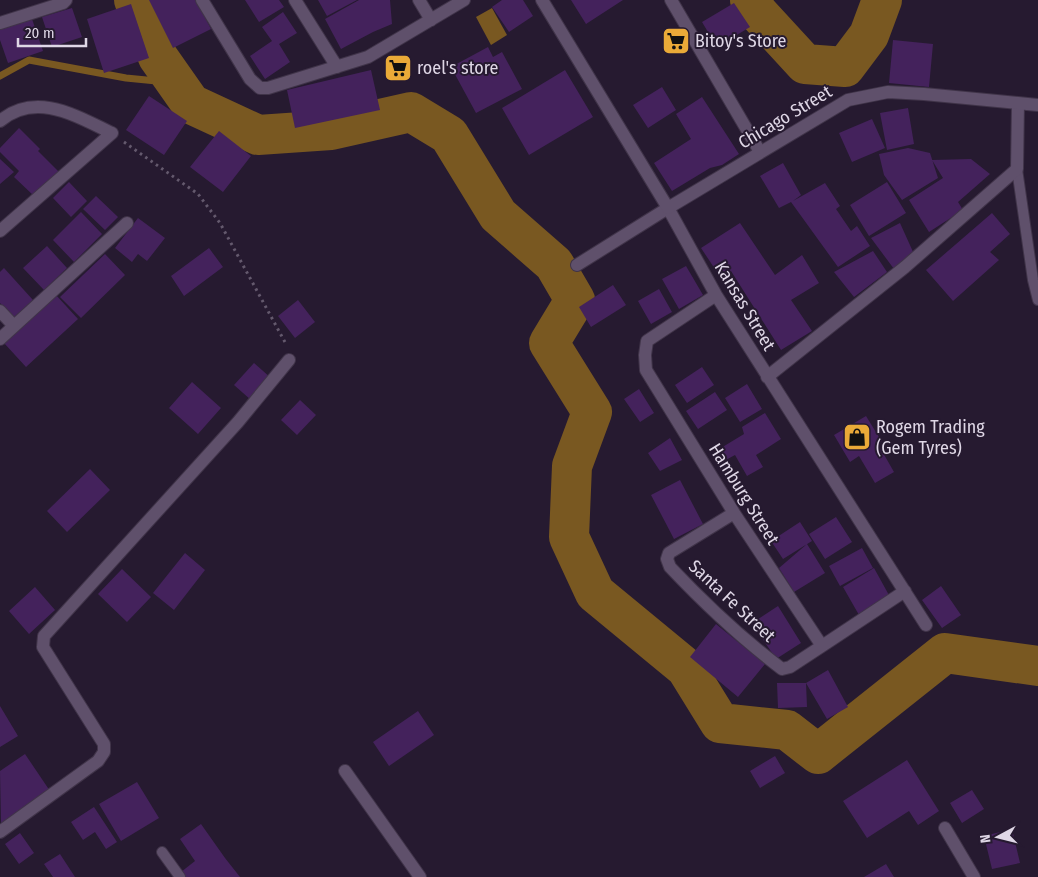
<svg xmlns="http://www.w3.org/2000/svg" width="1038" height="877" font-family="'Fira Sans Condensed',sans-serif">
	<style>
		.water { fill: #795821 }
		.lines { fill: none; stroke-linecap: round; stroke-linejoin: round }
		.stream { stroke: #795821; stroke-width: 7 }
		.river { stroke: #795821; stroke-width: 40 }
		.building { fill: #44225c }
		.service-casing { stroke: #403449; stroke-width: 12 }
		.minor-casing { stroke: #403449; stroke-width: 14 }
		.tertiary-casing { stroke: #403449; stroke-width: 14 }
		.path { stroke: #64596d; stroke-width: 3; stroke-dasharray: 2.5 4; stroke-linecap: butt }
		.service { stroke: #5f506b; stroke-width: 10 }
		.minor { stroke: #5f506b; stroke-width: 12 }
		.tertiary { stroke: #5f506b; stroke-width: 12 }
		.labels { text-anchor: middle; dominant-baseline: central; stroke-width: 4; stroke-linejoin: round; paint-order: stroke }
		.poi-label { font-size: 18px; fill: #dfd7e6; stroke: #261a30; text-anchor: start }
		.street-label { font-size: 18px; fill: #dfd7e6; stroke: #261a30 }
	</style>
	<rect width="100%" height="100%" fill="#261a30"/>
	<path class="water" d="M492,8L507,35L491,45L476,17Z"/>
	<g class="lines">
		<path class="stream" d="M0,76L29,60L126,78L177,83"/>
		<path class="river" d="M134,0L158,57L191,104L258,135L331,130L411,112L449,135L498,215L554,264L575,300L549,343L592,412L572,466L569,537L595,593L686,668L720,723L787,730L818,754L945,653L1038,666
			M750,0L758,13L805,64L845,67L869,35L882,0"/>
	</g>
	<path class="building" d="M149,0H196L211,29L173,48Z
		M245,0H279L284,7L259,22Z
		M318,0H357L327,16Z
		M359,0H390L392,24L373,32L341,49L325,19Z
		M502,0H523L533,16L509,32L492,7Z
		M571,0H623L586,24Z
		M734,3L750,27L717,47L702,22Z
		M131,4L149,58L104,73L87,19Z
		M72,8L82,37L52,47L42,17Z
		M283,12L297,33L279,44L290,62L265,79L250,56L272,41L262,27Z
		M32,19L43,51L8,63L0,40V29Z
		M893,40L933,44L929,87L889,83Z
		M488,47L493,57L502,52L522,89L476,113L451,67Z
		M371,70L380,110L295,128L287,90Z
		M565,70L593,117L529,155L502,108Z
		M662,87L676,110L648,128L633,105Z
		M149,96L187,121L164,155L126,130Z
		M702,97L739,154L722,165L710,168L672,191L654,163L691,139L676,114Z
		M908,108L914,144L887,150L880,113Z
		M872,119L885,148L852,162L839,133Z
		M19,128L40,149L38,151L59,172L34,196L14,177L19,171L0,152V148Z
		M219,131L251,156L223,192L190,167Z
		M908,148L930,153L938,178L902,200L884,175L879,154Z
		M0,159L14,172L0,184Z
		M971,159L990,174L958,202L963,210L929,232L909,200L943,178L932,160Z
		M783,163L801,195L793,201L825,183L840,206L836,209L851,231L857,226L870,246L838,267L791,202L779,208L760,176Z
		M69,182L87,201L71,217L53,198Z
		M887,182L906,213L869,236L850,205Z
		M96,196L118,217L105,230L83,209Z
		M81,212L102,234L74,262L53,240Z
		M992,213L1010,234L990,252L999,260L953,301L926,270Z
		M138,218L165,238L147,261L138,254L132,262L115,248Z
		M740,223L775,275L802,255L819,283L791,300L812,331L781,350L731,271L721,278L701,248Z
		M900,223L914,254L894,269L871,238Z
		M47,246L67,268L44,290L23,268Z
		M209,248L223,267L184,296L171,276Z
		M873,251L887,272L854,297L834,272Z
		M105,254L125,275L81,318L60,297Z
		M686,266L703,295L679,309L662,279Z
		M4,268L33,300L13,318L0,303V272Z
		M613,285L626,305L591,327L579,307Z
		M659,289L672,312L651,324L638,301Z
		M56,295L78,319L26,367L4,343Z
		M298,300L315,322L295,338L278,316Z
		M254,363L271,378L251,400L234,385Z
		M702,367L714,385L687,403L675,385Z
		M192,382L221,408L198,434L169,408Z
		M747,384L762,409L740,422L725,398Z
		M639,389L654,413L640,422L624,399Z
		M715,392L727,410L698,429L686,411Z
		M300,400L316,415L297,435L281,420Z
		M765,413L781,439L756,455L763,467L747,476L735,455L722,462L716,451L744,434L742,427Z
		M866,416L882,442L878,444L894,472L875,483L859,456L850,462L834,435Z
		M670,438L682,460L660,471L648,453Z
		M90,469L110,490L67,532L47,511Z
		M680,480L703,524L674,539L651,495Z
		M836,517L852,542L825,559L809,534Z
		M800,522L812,541L783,559L771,541Z
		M807,544L825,573L794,592L779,568Z
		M862,548L873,568L840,586L829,566Z
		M185,553L205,570L174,610L153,593Z
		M874,568L890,597L859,615L843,587Z
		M122,569L151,597L127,622L98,594Z
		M941,586L961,615L942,628L922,600Z
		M35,587L55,610L29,634L9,611Z
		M778,606L801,643L776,659L752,623Z
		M716,624L765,664L738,697L690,657Z
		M828,670L848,707L827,719L806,683L807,707L778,708L777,683H806Z
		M0,706L18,736L0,747Z
		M418,711L434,735L389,766L373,742Z
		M25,754L50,791L1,824L0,771Z
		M775,756L785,773L760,788L750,771Z
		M907,760L939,811L918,825L909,811L867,838L843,801Z
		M137,782L159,818L121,841L99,804Z
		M972,790L984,809L962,823L950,803Z
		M94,807L117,842L106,849L95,832L83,840L71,822Z
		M201,824L225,858L240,877H185L181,872L195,861L180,839Z
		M1012,829L1020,863L992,869L984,836Z
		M20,833L34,853L19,864L5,844Z
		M60,854L75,877H53L44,864Z
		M886,864L894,877H864Z"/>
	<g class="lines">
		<g class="service-casing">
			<path id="service" d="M1017,169L1033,280L1038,300
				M162,852L180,877"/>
		</g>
		<g class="minor-casing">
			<path id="minor" d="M202,0L250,79L260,88H268L368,57L464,0
				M295,0L337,67
				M419,0L431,20
				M671,0L760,152
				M0,23L63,3L66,0
				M0,121C36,91 76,116 112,133L0,231
				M577,265L668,208L716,295L926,625
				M716,295L647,341L645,355L646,370L734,513L822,646L905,591
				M0,311L14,326
				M0,339L127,223
				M767,377L905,267L1017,169L1018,104
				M734,513L669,553L667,559L670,567C705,604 741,638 782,669L790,667L822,646
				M345,771L420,877
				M945,828L974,877
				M0,832L98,761L104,752V744L43,647L44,636L238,422L289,360"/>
		</g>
		<g class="tertiary-casing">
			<path id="tertiary" d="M542,0L668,208L848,100L888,92L924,94L1038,105"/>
		</g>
		<path class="path" d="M124,142L198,194L220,223L286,344"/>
		<use href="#service" class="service"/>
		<use href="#minor" class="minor"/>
		<use href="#tertiary" class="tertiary"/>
	</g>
	<defs>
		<g id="supermarket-square" transform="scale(1.4375)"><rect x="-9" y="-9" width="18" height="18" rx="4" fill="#eaaa38" stroke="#261a30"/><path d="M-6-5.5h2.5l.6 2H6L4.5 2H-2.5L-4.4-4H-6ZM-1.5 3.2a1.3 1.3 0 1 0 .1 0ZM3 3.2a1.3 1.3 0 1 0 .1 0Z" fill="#111"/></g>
		<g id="shop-square" transform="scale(1.4375)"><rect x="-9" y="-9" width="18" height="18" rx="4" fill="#eaaa38" stroke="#261a30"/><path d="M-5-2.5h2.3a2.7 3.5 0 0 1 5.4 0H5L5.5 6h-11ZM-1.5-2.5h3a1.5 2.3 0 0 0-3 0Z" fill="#111"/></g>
	</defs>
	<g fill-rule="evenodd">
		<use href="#supermarket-square" x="676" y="41"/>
		<use href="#supermarket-square" x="398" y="68"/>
		<use href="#shop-square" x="857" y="437"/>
	</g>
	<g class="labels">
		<g class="poi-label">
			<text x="695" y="41">Bitoy's Store</text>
			<text x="417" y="68">roel's store</text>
			<text x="876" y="427">Rogem Trading<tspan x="876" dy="21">(Gem Tyres)</tspan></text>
		</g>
		<g class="street-label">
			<text transform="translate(785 117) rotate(-31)">Chicago Street</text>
			<text transform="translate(745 306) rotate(59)">Kansas Street</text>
			<text transform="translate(744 494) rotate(58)">Hamburg Street</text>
			<text transform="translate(732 601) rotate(43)">Santa Fe Street</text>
		</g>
	</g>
	<g transform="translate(998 837) rotate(263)" stroke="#261a30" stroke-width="4" paint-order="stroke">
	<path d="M0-4L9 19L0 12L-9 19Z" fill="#dfd7e6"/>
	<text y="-8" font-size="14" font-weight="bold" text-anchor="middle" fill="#dfd7e6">N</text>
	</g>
	<path d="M18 38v8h68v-8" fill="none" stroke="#dfd7e6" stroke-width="2.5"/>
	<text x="25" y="38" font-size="15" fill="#dfd7e6" stroke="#261a30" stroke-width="4" paint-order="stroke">20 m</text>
</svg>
